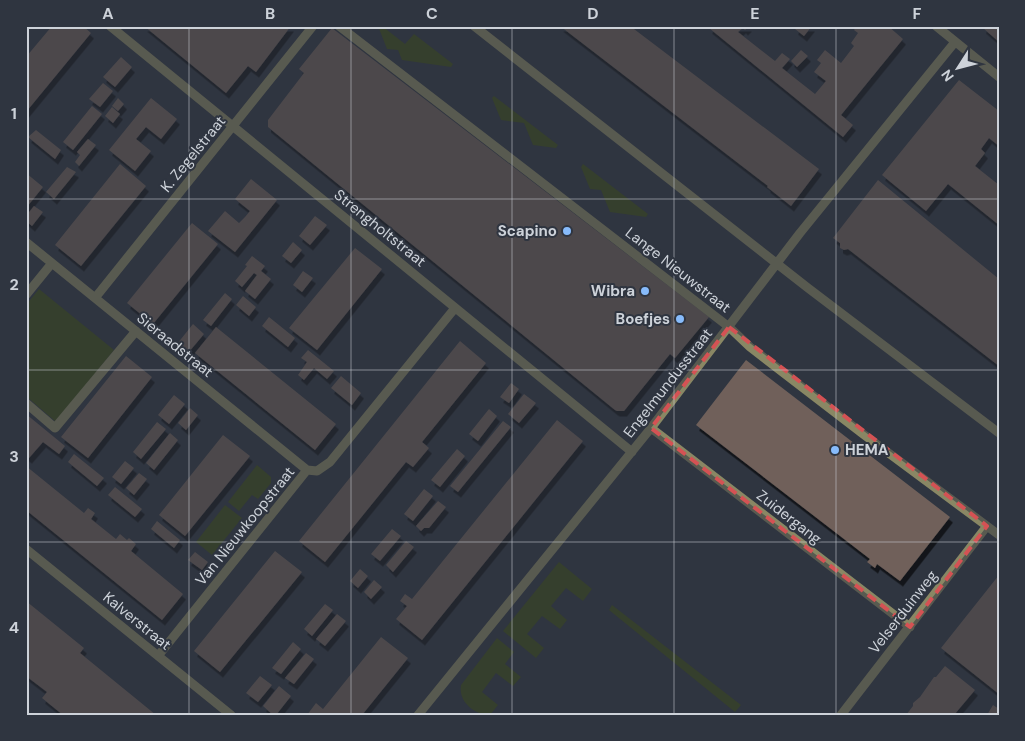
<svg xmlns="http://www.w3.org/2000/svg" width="1025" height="741" font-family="'DM Sans',sans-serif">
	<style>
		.green { fill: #3d4c18 }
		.building { fill: #6f605a; filter: url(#shadow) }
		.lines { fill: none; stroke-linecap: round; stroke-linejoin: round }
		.minor { stroke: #898764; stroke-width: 9 }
		.marked { fill: none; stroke: #d45254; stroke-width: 4; stroke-dasharray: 10 6; stroke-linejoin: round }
		.grid { fill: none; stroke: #cdd2d9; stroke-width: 1; stroke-opacity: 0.55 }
		.poi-dot { fill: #87bbfb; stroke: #2f3540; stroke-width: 2 }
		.labels { text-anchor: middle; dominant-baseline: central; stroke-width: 4; stroke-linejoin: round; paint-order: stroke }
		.street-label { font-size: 15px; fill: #cdd2d9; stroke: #2f3540 }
		.poi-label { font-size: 15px; font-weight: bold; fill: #cdd2d9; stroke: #2f3540; text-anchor: end }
		.neatline { fill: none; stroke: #cdd2d9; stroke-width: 2 }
		.grid-label { font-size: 16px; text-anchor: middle; font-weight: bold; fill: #cdd2d9 }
	</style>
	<defs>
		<filter id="shadow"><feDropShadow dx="3" dy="5.5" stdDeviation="0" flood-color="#0009"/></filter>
	</defs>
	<rect width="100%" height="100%" fill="#2f3540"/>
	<path class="green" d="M378,26H382L405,44L414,34L453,64L451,67L402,60L398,50L387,49Z
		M494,96L558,145L556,148L533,145L524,123L501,120L492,98Z
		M583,164L648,214L646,217L610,212L601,190L590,189L581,167Z
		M39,289L114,350L56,422L26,396V305Z
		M257,465L271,477V483L258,499L252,495L239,511L228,502Z
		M225,505L242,518L212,555L196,542Z
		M559,562L592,589L583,601L566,588L551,606L567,620L560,629L542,616L527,634L544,648L536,658L503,631Z
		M612,605L741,705L735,712L609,610Z
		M497,638L514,652L505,664L521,677L513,686L496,673L482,692L498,705L490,715C475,715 458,702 461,685Z"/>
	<path class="building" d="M52,26H83L91,33L26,112V57Z
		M144,26H291L256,72L248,66L226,93Z
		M560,26H630L819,169L791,206L767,187L768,186Z
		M711,26H749L745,30L743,28L738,32L775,61L782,53L790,59L782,68L815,94L826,81L814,72L821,63L817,60L825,50L841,63L854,46L851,43L858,33L854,30L857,26H888L903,39L841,115L853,125L843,137L709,28Z
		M797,26H812L804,36L795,29Z
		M984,26H999V42L983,28Z
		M332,28L709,317L675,358L670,354L624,411H617L615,410L268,127V120L304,73L299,69Z
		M801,50L808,56L797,67L791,61Z
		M121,57L132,67L115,87L103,77Z
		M959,80L999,111V146L989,138L981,149L985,153L975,166L999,185V225L948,184L926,211L882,175Z
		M103,83L113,91L100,107L89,99Z
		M118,98L124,104L118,111L112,106Z
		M151,98L177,119L161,139L146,127L136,139L151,151L135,171L109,150Z
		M92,106L102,114L73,150L63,142Z
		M112,107L120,114L113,123L105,116Z
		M36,130L61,150L55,159L28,137Z
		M88,139L96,145L79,166L75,162L80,155L77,152Z
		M120,164L146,186L81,266L55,245Z
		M67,167L76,172L54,199L46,192Z
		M26,173L43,187L26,208Z
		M251,179L277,200L235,252L208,231L225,211L239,223L245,217L250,211L235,199Z
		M878,180L999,279V366L848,249L844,250L840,248V243L833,238Z
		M34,206L43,212L32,226L26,221V216Z
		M315,216L327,225L310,245L299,236Z
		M192,223L218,244L153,324L127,303Z
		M293,242L302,250L291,263L282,256Z
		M355,248L382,269L317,350L289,328Z
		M252,256L265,266L261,271L271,279L255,299L245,291L257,275L254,273L242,287L235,281L247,266L245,265Z
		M303,271L313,278L302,292L293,285Z
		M225,293L232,299L211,326L203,320Z
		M243,296L256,307L249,316L236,305Z
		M269,317L295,338L288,347L262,326Z
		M193,324L204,334L188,353L177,344Z
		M216,327L336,424L315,450L195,353Z
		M460,341L486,363L422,442L429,448L413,467L406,462L325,562L299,541Z
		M308,350L334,371L327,379L314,368L304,380L298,375L307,362L301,358Z
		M126,356L152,377L88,458L61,437Z
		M746,360L950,517L900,581L877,564L875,568L867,562L870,559L696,425Z
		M341,376L361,393L352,405L331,388Z
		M511,383L519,389L509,403L500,397Z
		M524,394L536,403L519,423L508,414Z
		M174,395L185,404L169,424L158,415Z
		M190,408L198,415L186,430L178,423Z
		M489,409L497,416L478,441L469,434Z
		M26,414L65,446L59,454L43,442L29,458L26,456Z
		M557,420L583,441L422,640L396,619L407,606L400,601L405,594L412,599Z
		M503,421L511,427L458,492L450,486Z
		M157,422L166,429L141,459L133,452Z
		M170,433L178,440L154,470L146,463Z
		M223,435L250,456L185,536L159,515Z
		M457,449L465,456L440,487L431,480Z
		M74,454L104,478L97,486L68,462Z
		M125,461L134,468L121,484L112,477Z
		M26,466L84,513L88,508L95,513L91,519L116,539L120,534L127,540L129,538L136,544L131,551L183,594L162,620L26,510Z
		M139,473L147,479L134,495L126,488Z
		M115,487L142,509L135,517L108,495Z
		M424,489L433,496L413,521L404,514Z
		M438,501L446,507L429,528H424L421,531L416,526Z
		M157,521L180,540L174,548L151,529Z
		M392,529L401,536L380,561L371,554Z
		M406,541L414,547L393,572L386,565Z
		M275,551L302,572L220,672L194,651Z
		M195,552L208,562L202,570L188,560Z
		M360,569L368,576L358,588L350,581Z
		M999,575V694L941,648Z
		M374,580L382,587L371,599L364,592Z
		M26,601L84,648L80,653L156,715H63L42,698L47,692L26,676Z
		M325,604L333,610L312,636L304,629Z
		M337,614L346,621L325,646L316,639Z
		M381,637L408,658L362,715H307L316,703L323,709Z
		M293,642L301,649L281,674L272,668Z
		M306,653L314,659L294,684L285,678Z
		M945,666L975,690L959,709L954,715H906L913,706V703L920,697L934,677H936Z
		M260,676L272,685L258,702L246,693Z
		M279,686L291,696L276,715H273L263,706Z
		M993,705L999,709V715H987Z"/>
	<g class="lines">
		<path class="minor" d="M110,26L632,452
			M339,26L729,327L750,347L863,434L999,535
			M474,26L808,288L999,433
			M936,26L999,77
			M26,242L307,470
			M26,295L52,263
			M95,298L313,26
			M26,403L55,428L136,331
			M651,428L910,627
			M307,470L317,471L330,462L455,308
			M26,549L231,715
			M158,656L307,470
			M418,715L651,428L800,233L955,42
			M841,715L987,526"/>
	</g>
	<path d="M0 0H1025V741H0ZM729,327L987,526L910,627L651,428Z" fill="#2f3540" fill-opacity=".55" fill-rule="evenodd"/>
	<path class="marked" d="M729,327L987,526L910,627L651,428Z"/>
	<path class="grid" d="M189,26V715M351,26V715M512,26V715M674,26V715M836,26V715M26,199H999M26,370H999M26,542H999"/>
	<g class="poi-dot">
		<circle cx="567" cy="231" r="5"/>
		<circle cx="645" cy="291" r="5"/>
		<circle cx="680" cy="319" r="5"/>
		<circle cx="835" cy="450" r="5"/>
	</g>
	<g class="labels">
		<g class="street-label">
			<text transform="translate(193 154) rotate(-51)">K. Zegelstraat</text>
			<text transform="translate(380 228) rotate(39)">Strengholtstraat</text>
			<text transform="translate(678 270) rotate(38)">Lange Nieuwstraat</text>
			<text transform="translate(175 345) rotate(39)">Sieraadstraat</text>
			<text transform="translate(668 383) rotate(-52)">Engelmundusstraat</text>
			<text transform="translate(789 517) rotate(38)">Zuidergang</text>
			<text transform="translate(245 526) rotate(-51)">Van Nieuwkoopstraat</text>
			<text transform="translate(903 612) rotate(-52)">Velserduinweg</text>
			<text transform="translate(137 621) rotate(39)">Kalverstraat</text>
		</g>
		<g class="poi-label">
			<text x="557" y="231">Scapino</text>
			<text x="635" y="291">Wibra</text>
			<text x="670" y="319">Boefjes</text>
			<text x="845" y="450" text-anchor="start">HEMA</text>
		</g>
	</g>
	<rect width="1025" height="741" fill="none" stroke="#2f3540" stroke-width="55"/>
	<g transform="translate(958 68) rotate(234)" stroke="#2f3540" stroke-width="4" paint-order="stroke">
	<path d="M0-4L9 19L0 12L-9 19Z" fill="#cdd2d9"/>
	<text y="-8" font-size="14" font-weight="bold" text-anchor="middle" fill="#cdd2d9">N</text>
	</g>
	<rect x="28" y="28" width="970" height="686" class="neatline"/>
	<g class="grid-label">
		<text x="108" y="19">A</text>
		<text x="270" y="19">B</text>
		<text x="432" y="19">C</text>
		<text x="593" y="19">D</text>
		<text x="755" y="19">E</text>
		<text x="917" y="19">F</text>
		<text x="14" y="119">1</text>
		<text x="14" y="290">2</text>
		<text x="14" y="462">3</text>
		<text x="14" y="633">4</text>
	</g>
</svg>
